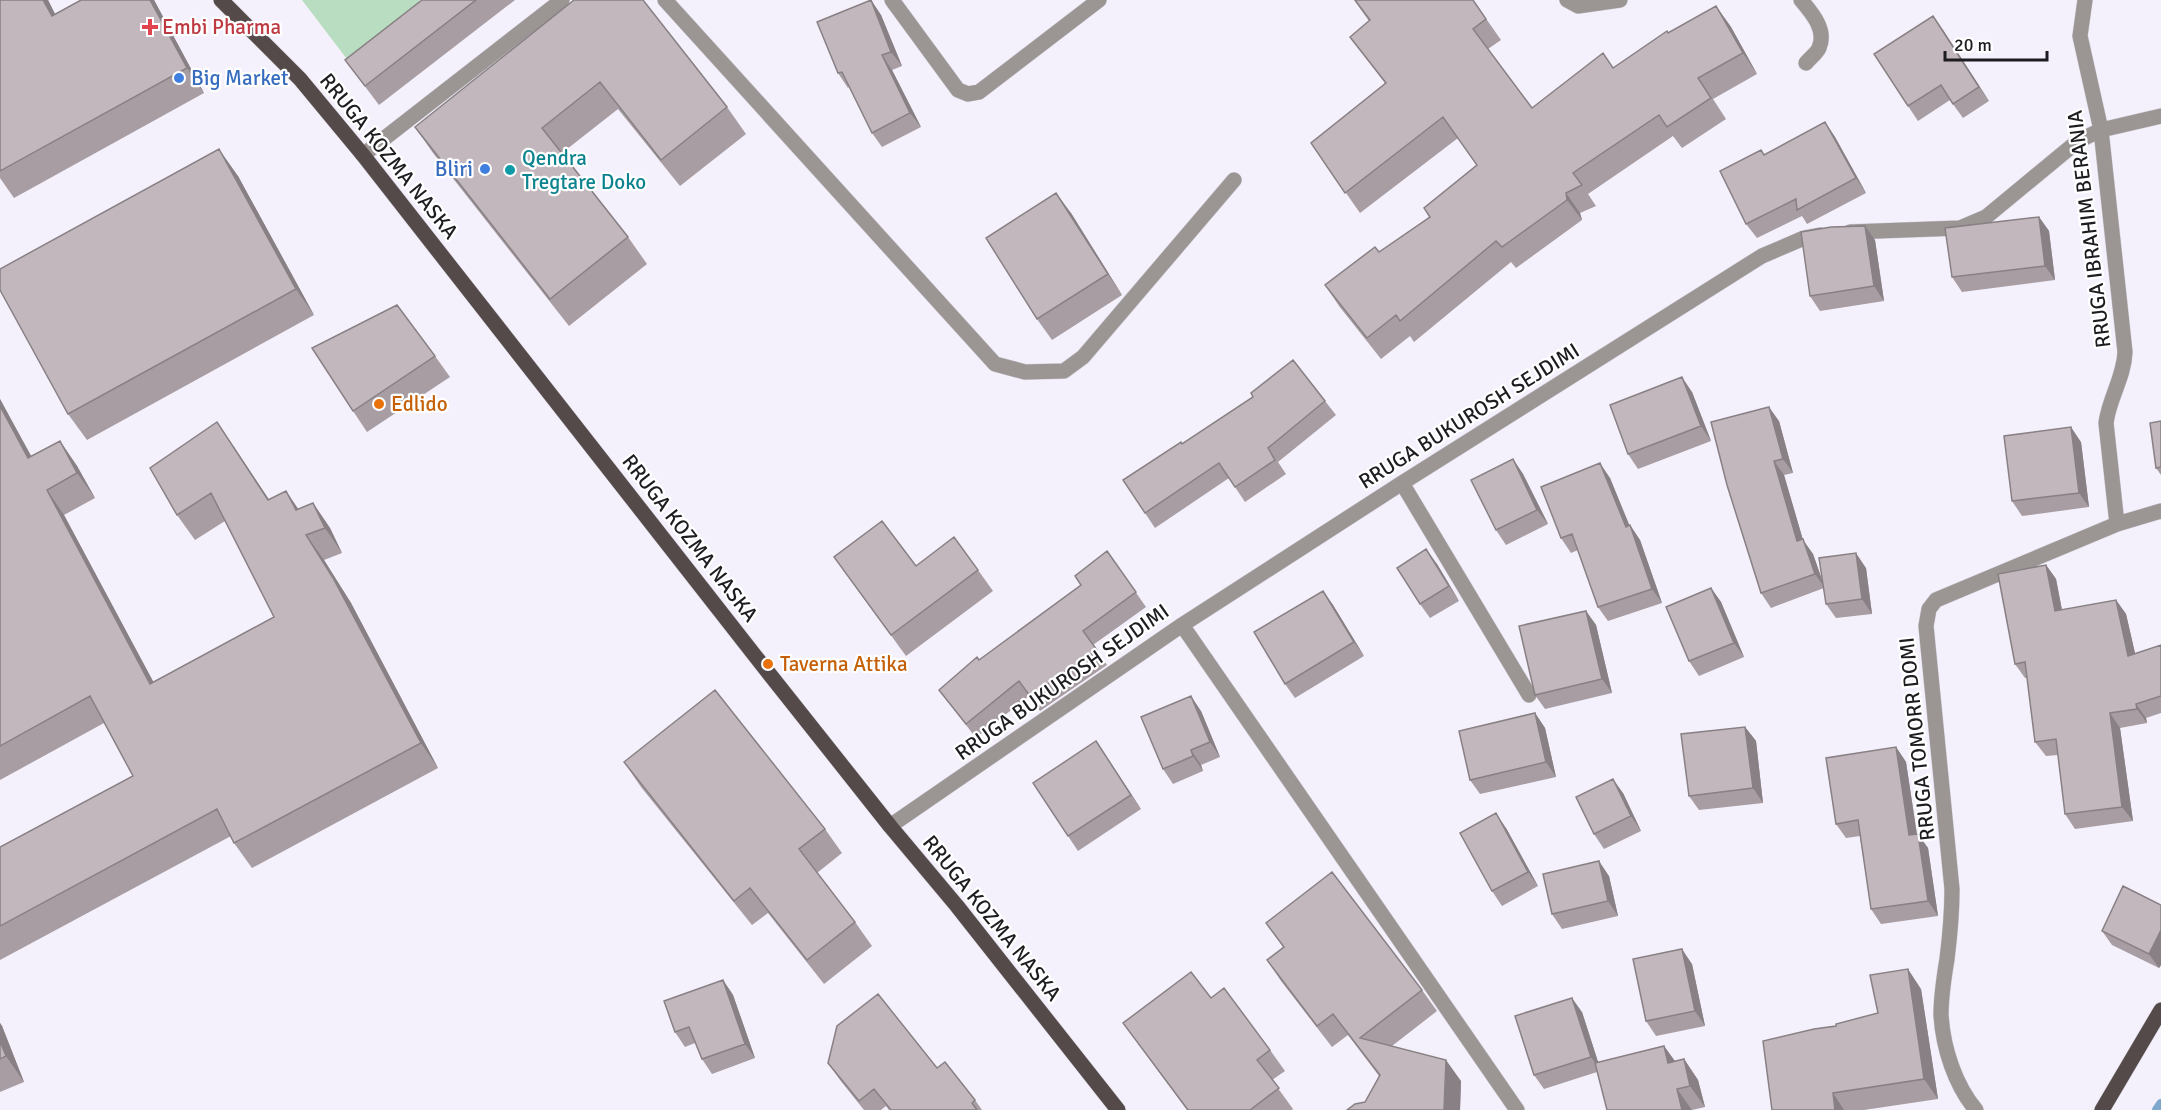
<svg xmlns="http://www.w3.org/2000/svg" width="2161" height="1110" font-family="Signika,sans-serif">
	<style>
		.pitch { fill: #b8ddc0 }
		.lines { fill: none; stroke-linecap: round; stroke-linejoin: round }
		.stream { stroke: #80a8cf; stroke-width: 10 }
		.minor-casing { stroke: #d2cfd9; stroke-width: 16 }
		.major-casing { stroke: #d2cfd9; stroke-width: 16 }
		.minor { stroke: #9b9594; stroke-width: 15 }
		.major { stroke: #544a49; stroke-width: 15 }
		.wall { fill: #a79da3 }
		.shaded-wall { fill: #888084 }
		.building { fill: #c2b7bd; stroke: #888084; stroke-width: 1.5 }
		.health-dot { fill: #e0444e; stroke: #fff; stroke-width: 2 }
		.shop-dot { fill: #3f7fe0; stroke: #fff; stroke-width: 2 }
		.culture-dot { fill: #0f9aa8; stroke: #fff; stroke-width: 2 }
		.food-dot { fill: #e8710a; stroke: #fff; stroke-width: 2 }
		.labels { text-anchor: middle; dominant-baseline: central; stroke-width: 4.5; stroke-linejoin: round; paint-order: stroke }
		.health-label { font-size: 21px; fill: #be3a42; stroke: #fff; text-anchor: start }
		.shop-label { font-size: 21px; fill: #366cbe; stroke: #fff; text-anchor: start }
		.street-label { font-size: 21px; fill: #1d1c20; stroke: #fff }
		.culture-label { font-size: 21px; fill: #0d838f; stroke: #fff; text-anchor: start }
		.food-label { font-size: 21px; fill: #c56008; stroke: #fff; text-anchor: start }
	</style>
	<rect width="100%" height="100%" fill="#f4f1fc"/>
	<path class="pitch" d="M302,0H419L430,14L356,71Z"/>
	<g class="lines">
		<path class="stream" d="M2157,1110L2161,1104"/>
		<g class="minor-casing">
			<path id="minor" d="M665,0L995,364L1025,372L1064,371L1083,357L1234,180
				M892,0L958,90L968,94L979,92L1099,0
				M1567,0L1578,6L1620,0
				M1801,0C1812,13 1827,30 1819,48C1817,53 1810,58 1806,63
				M2085,0L2080,36L2101,130L2125,352C2124,378 2109,398 2106,423L2117,524
				M363,155L562,0
				M1850,232L1960,228L1986,217L2078,141L2101,130L2161,116
				M1402,483L1529,695
				M1182,625L1517,1110
				M890,826L1182,625L1402,483L1762,256L1804,238L1820,235
				M1976,1110C1955,1085 1943,1048 1941,1015C1941,997 1944,977 1947,959C1950,935 1952,913 1952,889L1926,626L1929,609L1936,600L2117,524L2161,511"/>
		</g>
		<g class="major-casing">
			<path id="major" d="M221,0L300,79L363,155L756,657L890,826L957,906L1118,1110
				M2102,1110L2161,1010"/>
		</g>
		<use href="#minor" class="minor"/>
		<use href="#major" class="major"/>
	</g>
	<path class="wall" d="M0,0H48L55,14L81,0H154L204,93L14,198L0,178Z
		M422,0H515L379,105L345,60Z
		M574,0L727,107L746,134L680,186L618,109L562,153L628,237L647,264L569,326L433,153L415,127Z
		M871,0L881,15L902,66L892,70L921,127L882,147L872,133L849,87L848,88L838,73Z
		M1354,0H1473L1501,40L1488,49L1532,108L1613,68L1668,33L1716,6L1731,27L1757,74L1713,99L1726,119L1682,148L1673,136L1588,194L1596,206L1580,213L1582,220L1516,268L1511,262L1414,342L1410,336L1381,359L1339,306L1325,285L1379,252L1429,217L1424,208L1477,165L1458,138L1360,213L1311,143L1385,83L1350,37L1369,21Z
		M1943,30L1989,101L1963,118L1950,100L1918,121L1908,106Z
		M1825,122L1835,137L1866,193L1807,224L1802,216L1757,238L1746,224L1764,155Z
		M238,176L314,315L87,440L68,414Z
		M1071,213L1122,295L1052,340L1037,319Z
		M2039,217L2049,231L2055,280L1962,292L1952,277Z
		M1875,240L1884,301L1820,311L1810,296Z
		M435,356L450,377L367,432L353,411Z
		M1692,392L1711,441L1638,469L1628,454Z
		M0,399L31,457L60,441L77,466L95,498L64,515L153,682L274,617L225,521L195,540L177,515L234,447L269,500L286,491L298,509L313,503L330,528L342,553L324,560L351,603L438,768L252,868L234,843L231,836L0,960V847L133,776L104,723L0,780Z
		M1325,401L1336,415L1278,462L1286,474L1245,502L1229,478L1155,528L1145,513L1182,444Z
		M1779,421L1793,473L1784,475L1803,540L1813,554L1823,583L1866,568L1872,614L1836,618L1826,604L1824,588L1771,608L1761,593L1727,485Z
		M2161,421V475L2156,468Z
		M2081,442L2089,507L2022,516L2012,501Z
		M1513,459L1523,474L1548,524L1506,545L1496,530Z
		M1610,478L1629,526L1630,525L1640,540L1662,603L1608,621L1598,607L1578,550L1571,553L1561,538Z
		M1107,551L1146,607L1093,645L1107,665L1040,711L1029,696L976,738L939,690L1081,585Z
		M834,557L916,566L978,570L993,591L906,656Z
		M1437,564L1459,601L1430,618L1420,604Z
		M2046,565L2056,579L2062,610L2116,600L2126,614L2135,654L2161,645V713L2146,718L2147,723L2120,728L2133,821L2075,829L2065,814L2058,755L2046,756L2035,742L2027,678H2025L2015,664Z
		M1711,588L1721,602L1744,657L1699,676L1689,661Z
		M1323,591L1333,605L1364,656L1295,698L1285,684Z
		M1586,611L1596,625L1612,693L1545,709L1535,695Z
		M1201,711L1220,757L1201,765L1203,771L1173,784L1163,769Z
		M1535,713L1545,728L1556,777L1480,794L1470,780Z
		M1745,727L1756,741L1763,803L1699,810L1689,796Z
		M1096,741L1141,809L1078,851L1068,836Z
		M1896,747L1906,762L1917,834L1928,848L1938,916L1881,924L1871,909L1860,836L1846,838L1836,824Z
		M624,762L825,829L842,853L817,873L855,922L872,946L824,984L768,913L752,925L641,787Z
		M1623,793L1641,831L1604,849L1594,834Z
		M1506,828L1538,886L1502,906L1492,891Z
		M1609,876L1618,916L1562,929L1552,914Z
		M2161,905V965L2159,968L2112,945L2102,931Z
		M1266,923L1422,990L1437,1011L1392,1046L1461,1081L1460,1110H1347L1365,1102L1379,1076L1348,1035L1332,1047L1281,981L1267,960L1283,947Z
		M1692,964L1705,1026L1656,1036L1646,1021Z
		M723,980L733,995L755,1058L712,1074L702,1059L695,1043L685,1047L675,1032Z
		M1921,989L1938,1099L1864,1110H1772L1836,1026L1878,1013Z
		M1211,998L1270,1050L1285,1071L1272,1080L1293,1109L1292,1110H1187L1123,1023Z
		M1582,1012L1598,1062L1664,1046L1675,1061L1684,1059L1698,1080L1705,1107L1692,1110L1597,1072L1544,1089L1534,1075Z
		M0,1023L2,1026L24,1082L0,1092Z
		M828,1063L937,1068L975,1100L982,1110H889L886,1106L881,1110H864L840,1080Z"/>
	<path class="shaded-wall" d="M43,0H48L69,42L52,16Z
		M150,0H154L204,93L187,68Z
		M871,0L881,15L902,66L891,52Z
		M1716,6L1731,27L1757,74L1743,53Z
		M1933,16L1943,30L1989,101L1979,87Z
		M882,55L892,70L921,127L910,113Z
		M1825,122L1835,137L1866,193L1856,178Z
		M219,149L238,176L314,315L296,289Z
		M1056,193L1071,213L1122,295L1108,274Z
		M1566,193L1580,213L1582,220L1567,200Z
		M2039,217L2049,231L2055,280L2045,266Z
		M1865,226L1875,240L1884,301L1874,286Z
		M1682,377L1692,392L1711,441L1701,426Z
		M0,399L46,483L28,458L0,406Z
		M1769,407L1779,421L1793,473L1783,459Z
		M217,422L234,447L286,525L268,500Z
		M2071,427L2081,442L2089,507L2079,493Z
		M60,441L77,466L95,498L77,473Z
		M1513,459L1523,474L1548,524L1537,510Z
		M1774,461L1784,475L1803,540L1813,554L1825,588L1815,574L1797,541Z
		M1600,463L1610,478L1636,541L1626,527Z
		M47,490L64,515L168,709L150,684Z
		M286,491L303,516L313,535L296,510Z
		M313,503L330,528L342,553L325,528Z
		M1630,525L1640,540L1662,603L1652,589Z
		M306,535L324,560L351,603L438,768L421,743Z
		M1426,549L1437,564L1459,601L1449,586Z
		M1856,553L1866,568L1872,614L1862,599Z
		M2046,565L2056,579L2065,626L2055,611Z
		M1711,588L1721,602L1744,657L1734,643Z
		M1323,591L1333,605L1364,656L1354,642Z
		M2116,600L2126,614L2139,670L2128,656Z
		M1586,611L1596,625L1612,693L1602,679Z
		M1191,696L1201,711L1220,757L1210,742Z
		M2136,704L2146,718L2147,723L2137,709Z
		M1535,713L1545,728L1556,777L1546,762Z
		M2110,713L2120,728L2133,821L2122,807Z
		M1745,727L1756,741L1763,803L1753,788Z
		M1096,741L1106,756L1141,809L1131,795Z
		M1896,747L1906,762L1919,849L1909,835Z
		M1191,750L1201,765L1203,771L1193,756Z
		M1613,779L1623,793L1641,831L1631,816Z
		M1496,813L1506,828L1538,886L1528,872Z
		M1918,834L1928,848L1938,916L1928,901Z
		M1599,861L1609,876L1618,916L1608,901Z
		M2161,930V965L2159,968L2149,954Z
		M1682,949L1692,964L1705,1026L1695,1011Z
		M1908,969L1921,989L1938,1099L1924,1079Z
		M723,980L733,995L755,1058L745,1044Z
		M1572,998L1582,1012L1601,1071L1591,1057Z
		M0,1023L2,1026L24,1082L6,1056L0,1041Z
		M1664,1046L1679,1067L1668,1063Z
		M1684,1059L1698,1080L1705,1107L1690,1086Z
		M1446,1060L1461,1081L1460,1110H1444Z
		M1677,1089L1692,1110H1682Z
		M1833,1093L1844,1110H1835Z"/>
	<path class="building" d="M0,0H43L52,16L81,0H150L187,68L0,171Z
		M422,0H476L365,86L345,60Z
		M574,0H643L727,107L661,160L600,82L542,128L628,237L550,299L415,127Z
		M871,0L891,52L882,55L910,113L872,133L842,72L838,73L817,22Z
		M1355,0H1473L1486,19L1473,29L1532,108L1603,53L1613,68L1667,31L1668,33L1716,6L1743,53L1698,78L1711,98L1667,127L1659,115L1573,173L1582,185L1566,193L1567,200L1502,247L1496,241L1400,321L1396,315L1367,338L1325,285L1375,247L1379,252L1430,217L1424,208L1477,165L1443,117L1345,193L1311,143L1386,83L1350,37L1370,20Z
		M1933,16L1979,87L1953,104L1941,85L1908,106L1874,54Z
		M1825,122L1856,178L1797,210L1796,199L1746,224L1720,171L1761,150L1764,155Z
		M219,149L296,289L68,414L0,290V269Z
		M1056,193L1108,274L1037,319L986,238Z
		M2039,217L2045,266L1952,277L1945,228Z
		M1865,226L1874,286L1810,296L1801,232L1831,227Z
		M397,305L435,356L353,411L312,348Z
		M1293,360L1325,401L1268,448L1275,460L1235,487L1219,463L1145,513L1123,480L1181,442L1182,444L1253,397L1251,393Z
		M1682,377L1701,426L1628,454L1610,405Z
		M0,406L28,458L60,441L77,473L47,490L150,684L274,617L211,493L177,515L150,468L217,422L268,500L286,491L296,510L313,503L325,528L306,535L333,578L421,743L234,843L217,809L0,926V847L133,776L90,696L0,746Z
		M1769,407L1783,459L1774,461L1797,541L1803,539L1815,574L1761,593L1727,485L1711,422Z
		M2161,421V467L2156,468L2150,423Z
		M2071,427L2079,493L2012,501L2004,436Z
		M1513,459L1537,510L1496,530L1471,480Z
		M1600,463L1626,527L1630,525L1652,589L1598,607L1572,534L1561,538L1541,487Z
		M882,521L916,566L954,537L978,570L891,635L834,557Z
		M1426,549L1449,586L1420,604L1397,568Z
		M1107,551L1136,592L1083,631L1097,650L1030,696L1019,681L966,724L939,690L977,657L979,660L1081,585L1075,576Z
		M1856,553L1862,599L1826,604L1819,558Z
		M2046,565L2055,611L2116,600L2128,656L2161,645V696L2136,704L2137,709L2110,713L2122,807L2065,814L2056,739L2035,742L2025,662L2015,664L1998,574Z
		M1711,588L1734,643L1689,661L1666,607Z
		M1323,591L1354,642L1285,684L1254,632Z
		M1586,611L1602,679L1535,695L1519,626Z
		M715,690L825,829L799,849L855,922L807,960L750,888L734,901L624,762Z
		M1191,696L1210,742L1191,750L1193,756L1163,769L1141,717Z
		M1535,713L1546,762L1470,780L1459,731Z
		M1745,727L1753,788L1689,796L1681,734Z
		M1096,741L1131,795L1068,836L1033,783Z
		M1896,747L1909,835L1918,834L1928,901L1871,909L1858,820L1836,824L1826,758Z
		M1613,779L1631,816L1594,834L1576,797Z
		M1496,813L1528,872L1492,891L1460,833Z
		M1599,861L1608,901L1552,914L1543,874Z
		M1332,872L1422,990L1360,1038L1446,1060L1444,1110H1347L1355,1104L1365,1102L1380,1075L1333,1014L1317,1026L1267,960L1284,947L1266,923Z
		M2123,886L2161,905V930L2149,954L2102,931Z
		M1682,949L1695,1011L1646,1021L1633,959Z
		M1908,969L1924,1079L1833,1093L1835,1110H1772L1763,1041L1814,1029L1836,1026V1024L1878,1013L1870,975Z
		M1191,972L1211,998L1224,988L1270,1050L1257,1060L1279,1088L1250,1110H1188L1123,1023Z
		M723,980L745,1044L702,1059L689,1027L675,1032L664,1001Z
		M878,994L937,1068L945,1062L975,1100L972,1103L977,1110H891L874,1089L859,1101L828,1063L837,1026Z
		M1572,998L1591,1057L1534,1075L1515,1016Z
		M0,1041L6,1056L0,1059Z
		M1664,1046L1668,1063L1684,1059L1690,1086L1677,1089L1682,1110H1607L1595,1063Z"/>
	<path class="health-dot" d="M147 18h6v6h6v6h-6v6h-6v-6h-6v-6h6z"/>
	<g class="shop-dot">
		<circle cx="179" cy="78" r="6"/>
		<circle cx="485" cy="169" r="6"/>
	</g>
	<circle class="culture-dot" cx="510" cy="170" r="6"/>
	<g class="food-dot">
		<circle cx="379" cy="404" r="6"/>
		<circle cx="768" cy="664" r="6"/>
	</g>
	<g class="labels">
		<g class="health-label">
			<text x="162" y="27">Embi Pharma</text>
		</g>
		<g class="shop-label">
			<text x="191" y="78">Big Market</text>
			<text x="473" y="169" text-anchor="end">Bliri</text>
		</g>
		<g class="street-label">
			<text transform="translate(389 156) rotate(51)">RRUGA KOZMA NASKA</text>
			<text transform="translate(2089 229) rotate(-97)">RRUGA IBRAHIM BERANIA</text>
			<text transform="translate(1469 416) rotate(-32)">RRUGA BUKUROSH SEJDIMI</text>
			<text transform="translate(690 538) rotate(52)">RRUGA KOZMA NASKA</text>
			<text transform="translate(1062 682) rotate(-35)">RRUGA BUKUROSH SEJDIMI</text>
			<text transform="translate(1917 739) rotate(-96)">RRUGA TOMORR DOMI</text>
			<text transform="translate(992 918) rotate(51)">RRUGA KOZMA NASKA</text>
		</g>
		<g class="culture-label">
			<text x="522" y="158">Qendra<tspan x="522" dy="24">Tregtare Doko</tspan></text>
		</g>
		<g class="food-label">
			<text x="391" y="404">Edlido</text>
			<text x="780" y="664">Taverna Attika</text>
		</g>
	</g>
	<path d="M1945 51v9h102v-9" fill="none" stroke="#1d1c20" stroke-width="3"/>
	<text x="1954" y="51" font-size="18" fill="#1d1c20" stroke="#ffffff" stroke-width="4.5" paint-order="stroke">20 m</text>
</svg>
